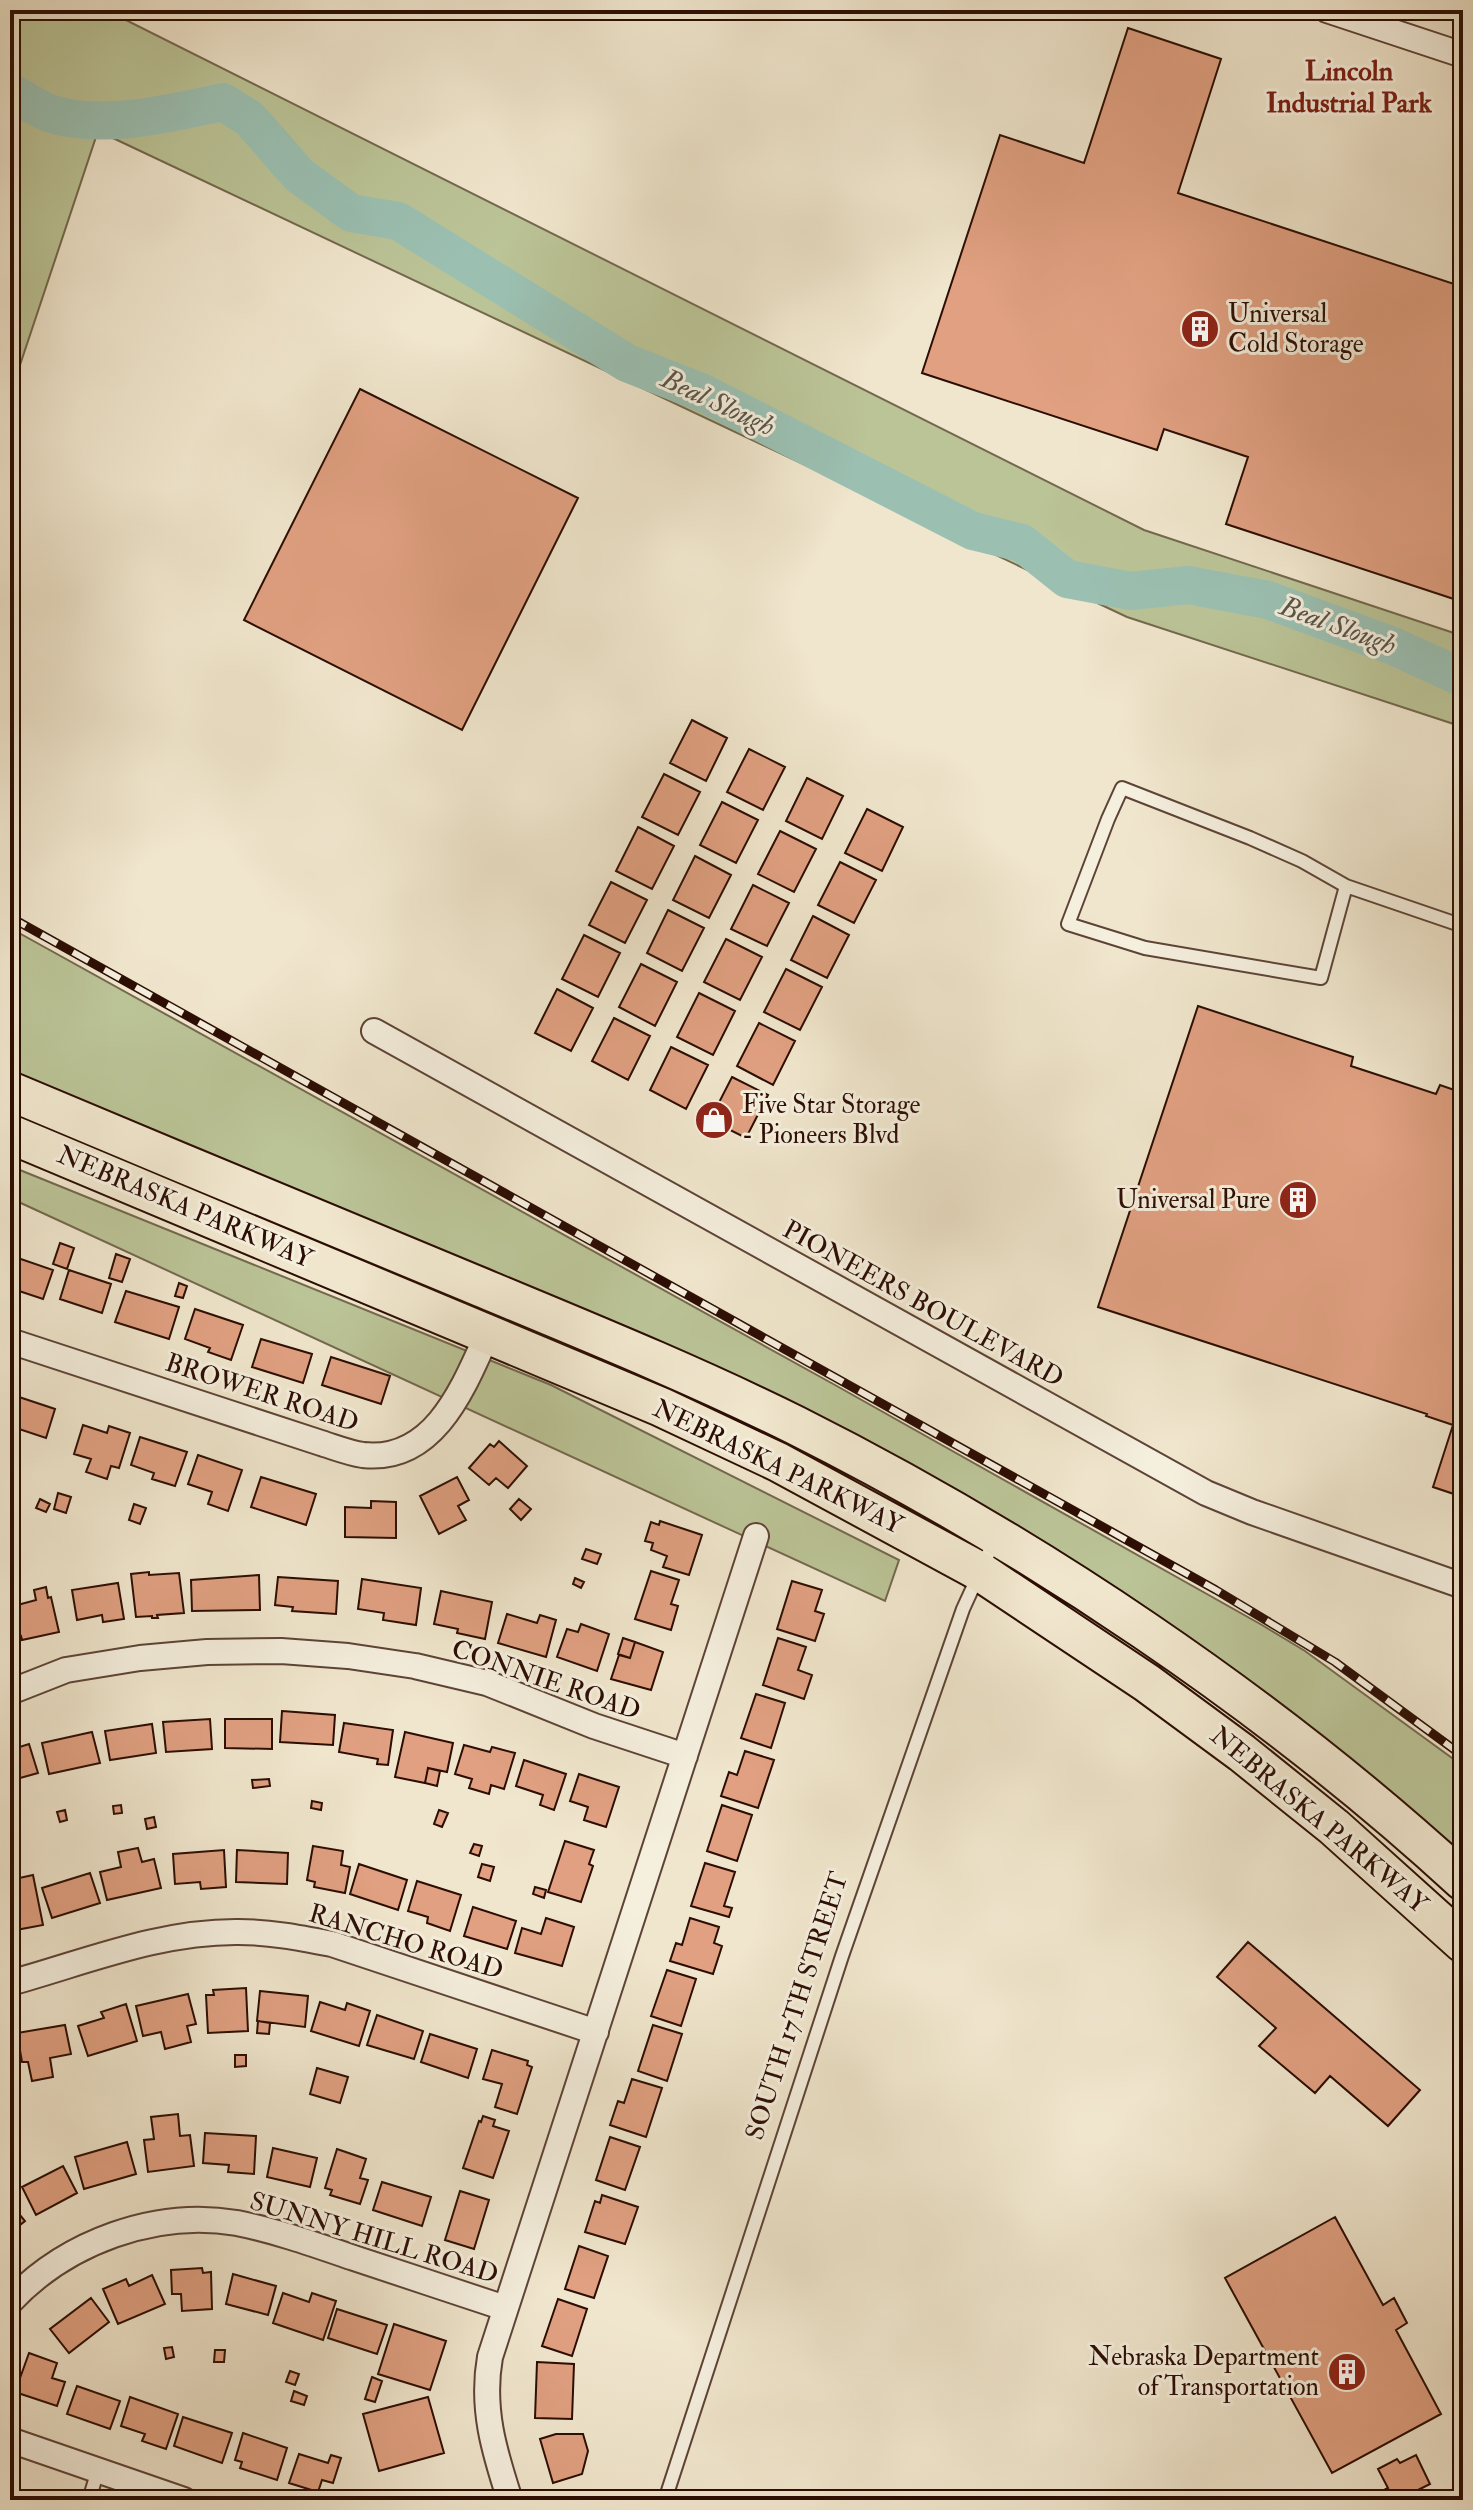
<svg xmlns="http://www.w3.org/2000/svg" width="1473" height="2510" font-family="'IM FELL Double Pica',serif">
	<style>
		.green { fill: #bbc497; stroke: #74684d; stroke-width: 2 }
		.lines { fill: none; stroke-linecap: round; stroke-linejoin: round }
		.river { stroke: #9bc0b2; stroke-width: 38 }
		.building { fill: #e0a081; stroke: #2c0d03; stroke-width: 2 }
		.lane-casing { stroke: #5d4336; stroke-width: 16 }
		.street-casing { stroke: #5d4336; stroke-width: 28 }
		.primary-casing { stroke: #2c0d03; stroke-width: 42 }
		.lane { stroke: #f5efde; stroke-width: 12 }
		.street { stroke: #f5efde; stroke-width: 24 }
		.primary { stroke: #f0e6cd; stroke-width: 38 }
		.rail-casing { stroke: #2c0d03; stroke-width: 9 }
		.rail { stroke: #f5efde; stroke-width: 6; stroke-dasharray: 18; stroke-linecap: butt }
		.labels { text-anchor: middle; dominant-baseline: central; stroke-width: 6; stroke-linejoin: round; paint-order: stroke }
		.poi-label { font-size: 26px; fill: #2c0d03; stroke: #f5efde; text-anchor: start }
		.street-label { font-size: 26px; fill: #2c0d03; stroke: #f5efde }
		.neighbourhood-label { font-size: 28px; font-weight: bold; fill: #7a1f14; stroke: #f5efde }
		.water-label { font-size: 28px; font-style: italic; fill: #585549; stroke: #f5efde }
	</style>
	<rect width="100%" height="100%" fill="#f0e6cd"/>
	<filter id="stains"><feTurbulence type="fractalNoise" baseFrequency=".0025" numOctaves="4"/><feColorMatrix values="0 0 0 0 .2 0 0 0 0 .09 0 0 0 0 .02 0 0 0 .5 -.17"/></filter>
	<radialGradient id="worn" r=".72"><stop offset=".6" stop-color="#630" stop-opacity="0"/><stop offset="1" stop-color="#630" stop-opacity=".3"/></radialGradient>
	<path class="green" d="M10,10H106L1144,530L1463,636V727L1127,617L98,131L10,395Z
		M10,928L835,1385L1262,1625L1305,1651L1463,1766V1853L1408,1808L1095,1581L10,1077Z
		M10,1166L551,1385L899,1560L885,1601L10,1198Z"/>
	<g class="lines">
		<path class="river" d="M10,92C22,98 36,108 49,113C101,131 171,113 223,102L250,119L299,175L351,213L398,221L627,363L703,393L973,531L1022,543L1067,579L1131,591L1188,585L1268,600L1393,646L1463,678"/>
	</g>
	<path class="building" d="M1128,28L1221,59L1178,193L1460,286L1463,276V602L1226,524L1248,457L1164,429L1157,450L922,373L1000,135L1084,163Z
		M360,389L578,498L462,730L244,620Z
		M692,720L727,738L706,781L670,763Z
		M749,749L785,767L763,810L727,792Z
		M664,774L700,792L678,835L642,817Z
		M807,778L843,796L822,839L786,821Z
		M722,802L758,820L736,863L700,845Z
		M867,809L903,827L882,871L845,853Z
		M638,827L674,846L652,889L616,871Z
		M780,831L816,849L794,892L758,874Z
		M695,856L731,875L709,918L673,900Z
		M840,862L876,880L854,923L818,905Z
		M611,882L647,900L625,943L589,925Z
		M753,885L789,903L767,946L731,929Z
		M668,910L704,928L682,971L647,953Z
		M813,916L849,935L827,978L791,960Z
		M584,935L620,953L598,997L562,979Z
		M726,939L762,957L740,1000L704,982Z
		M641,964L677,982L655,1026L619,1007Z
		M786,969L822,987L800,1030L764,1012Z
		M557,989L593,1008L571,1051L535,1033Z
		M699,993L735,1011L713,1055L677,1037Z
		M1198,1006L1353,1057L1351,1066L1436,1094L1440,1085L1463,1093V1497L1433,1487L1453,1425L1426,1416L1427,1414L1098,1307Z
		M614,1018L650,1036L628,1080L592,1061Z
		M759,1023L795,1041L773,1085L737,1066Z
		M671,1047L708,1065L686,1109L650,1090Z
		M732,1077L768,1095L746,1138L710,1120Z
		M60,1243L74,1248L67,1269L53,1264Z
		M116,1254L130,1259L122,1282L109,1278Z
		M15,1257L53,1270L43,1299L10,1288V1272Z
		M69,1270L111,1284L102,1313L60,1299Z
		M179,1283L187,1286L183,1298L175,1296Z
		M126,1291L179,1307L169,1339L115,1322Z
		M195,1309L243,1325L231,1360L208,1352L210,1348L185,1339Z
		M261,1339L312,1354L303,1383L252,1367Z
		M331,1357L390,1376L381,1404L322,1385Z
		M10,1394L55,1409L46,1438L10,1426Z
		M83,1425L107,1433L109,1426L130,1433L119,1468L111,1466L107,1479L86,1472L91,1459L74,1454Z
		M140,1437L187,1452L175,1486L152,1479L154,1473L131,1465Z
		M10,1440L19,1444L10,1465Z
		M499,1441L527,1466L508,1488L496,1478L489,1485L469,1468L490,1444L494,1447Z
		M198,1455L242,1470L228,1511L208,1504L212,1492L188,1484Z
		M261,1477L316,1494L306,1525L251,1507Z
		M457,1477L469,1500L458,1506L466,1520L439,1534L420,1496Z
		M58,1493L71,1497L66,1513L54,1509Z
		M40,1499L50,1504L46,1512L36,1508Z
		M519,1499L531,1509L521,1520L510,1509Z
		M371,1501L396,1502V1538L345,1537V1507L371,1508Z
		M134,1504L146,1508L140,1524L129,1520Z
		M660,1521L702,1535L689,1575L663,1567L667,1556L651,1550L653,1543L645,1541L651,1522L659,1525Z
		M586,1549L601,1554L597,1564L582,1559Z
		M651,1571L679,1580L671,1604L678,1606L671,1630L635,1619Z
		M149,1572V1575L179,1573L184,1613L157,1615L158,1618H152V1616L136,1617L131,1574Z
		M259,1575L260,1610L192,1611L191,1580Z
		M278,1577L338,1581L336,1614L292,1611L293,1607L275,1605Z
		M575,1578L584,1582L581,1588L573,1584Z
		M362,1579L421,1588L416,1625L383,1620L384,1613L358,1609Z
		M792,1581L822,1590L815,1611L824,1614L815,1641L777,1629Z
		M118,1583L124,1619L103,1622L102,1615L77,1620L72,1590Z
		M46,1587L48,1598L51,1597L59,1632L22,1640L21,1636L10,1638V1607L36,1600L34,1590Z
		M441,1591L492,1602L485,1639L457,1633L458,1629L434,1624Z
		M507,1614L537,1623L540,1615L556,1620L546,1657L498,1643Z
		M581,1624L609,1634L597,1671L557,1657L567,1629L578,1632Z
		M623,1638L635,1642L630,1658L618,1654Z
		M778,1638L806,1647L798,1670L812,1675L804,1699L763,1685Z
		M635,1642L663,1652L651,1690L611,1679L619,1655L630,1658Z
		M756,1694L785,1703L771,1748L741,1738Z
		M282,1711L335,1715L333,1745L280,1742Z
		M210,1719L212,1749L166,1752L163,1722Z
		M225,1719H272V1749L225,1748Z
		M344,1723L393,1730L388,1765L377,1764L378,1759L339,1752Z
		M152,1724L156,1753L110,1760L105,1731Z
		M92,1732L100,1763L49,1774L42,1743Z
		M405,1732L453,1743L447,1772L428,1768L425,1783L395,1777Z
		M29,1744L38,1773L13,1780L16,1791L10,1793V1750Z
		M464,1745L490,1752L492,1747L515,1753L504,1789L491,1785L489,1794L469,1788L472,1779L455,1774Z
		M745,1751L774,1760L758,1808L721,1796L729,1772L737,1775Z
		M524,1760L566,1774L554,1810L540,1805L543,1795L516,1786Z
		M428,1768L440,1771L437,1786L425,1783Z
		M579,1774L619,1787L606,1827L584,1820L588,1807L570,1801Z
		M269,1779L270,1786L253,1788L252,1780Z
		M312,1801L322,1803L321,1810L311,1808Z
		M121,1805L122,1813L114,1814L113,1806Z
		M722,1805L752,1815L737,1861L707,1851Z
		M65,1810L67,1820L60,1822L57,1812Z
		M439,1810L448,1813L442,1827L434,1824Z
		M154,1817L156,1827L147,1829L145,1819Z
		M565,1841L594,1850L589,1864L593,1866L581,1902L548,1892Z
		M474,1844L482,1846L479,1856L470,1853Z
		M313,1846L343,1851L341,1865L350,1867L345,1893L314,1887L315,1882L307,1880Z
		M138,1848L142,1862L154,1859L161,1888L107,1900L100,1872L121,1867L118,1852Z
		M224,1850L226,1887L201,1889L200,1882L175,1884L173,1854Z
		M237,1850L288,1853L287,1884L236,1882Z
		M705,1863L735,1872L724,1906L732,1908L729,1917L691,1906Z
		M359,1864L407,1880L398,1910L350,1894Z
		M482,1864L494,1867L490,1881L478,1877Z
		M90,1873L100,1903L52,1918L42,1888Z
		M33,1875L43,1925L16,1930L15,1923L10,1924V1880Z
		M417,1881L461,1895L450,1931L427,1923L428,1917L408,1911Z
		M535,1887L546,1890L544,1898L533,1894Z
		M473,1907L516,1921L507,1949L464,1936Z
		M546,1918L574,1927L562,1966L515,1953L522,1928L541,1934Z
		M690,1918L719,1927L714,1943L722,1946L713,1974L670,1961L676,1943L682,1945Z
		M1248,1942L1420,2090L1388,2126L1330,2076L1315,2093L1259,2046L1276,2028L1217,1977Z
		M667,1970L696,1979L681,2026L651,2016Z
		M246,1988L248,2031L208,2033L206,1995H214L213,1990Z
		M260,1991L308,1996L305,2027L257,2021Z
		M188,1994L196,2024L187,2026L191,2042L165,2049L161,2032L143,2036L136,2006Z
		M320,2002L345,2010L347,2003L370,2011L359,2046L311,2031Z
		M126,2004L137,2041L88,2056L78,2026L104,2018L101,2012Z
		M377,2015L423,2031L414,2059L367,2045Z
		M258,2021L270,2023L269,2034L257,2033Z
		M65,2025L71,2054L50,2058L53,2077L32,2081L28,2062H22L17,2033Z
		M653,2025L682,2034L667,2081L638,2071Z
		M430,2034L477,2049L468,2078L421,2062Z
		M492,2050L528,2061L527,2065L532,2067L517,2114L495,2107L502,2084L483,2079Z
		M235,2055H246V2066L235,2067Z
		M317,2068L348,2077L340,2103L310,2094Z
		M632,2079L662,2088L646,2137L610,2125L618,2101L624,2103Z
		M178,2114L180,2136L190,2135L194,2166L148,2172L144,2140L154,2139L151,2117Z
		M483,2116L495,2120L493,2126L509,2131L493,2178L463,2168L479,2121L481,2122Z
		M205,2133L256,2136L254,2174L228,2172L229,2165L203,2163Z
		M610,2137L640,2147L625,2190L596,2180Z
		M127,2142L136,2174L84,2189L75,2157Z
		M273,2148L317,2158L310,2187L267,2177Z
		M337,2149L366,2159L360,2178L368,2180L360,2204L330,2195L332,2190L325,2188Z
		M63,2166L77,2193L36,2215L22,2187Z
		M382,2182L431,2197L422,2226L373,2210Z
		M460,2191L489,2200L474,2249L445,2240Z
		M602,2195L638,2207L625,2244L585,2232L595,2201L600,2203Z
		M10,2203L25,2221L10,2233Z
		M1335,2217L1383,2305L1394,2298L1407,2323L1396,2330L1441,2414L1332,2473L1225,2278Z
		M579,2246L608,2256L594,2298L565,2289Z
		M202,2268L203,2273L211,2272L212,2309L182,2311L181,2294H172L171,2270Z
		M233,2274L276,2286L268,2315L226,2304Z
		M152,2275L165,2304L118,2324L103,2289L126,2279L129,2286Z
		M283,2293L309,2302L312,2293L336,2301L323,2340L273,2323Z
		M91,2298L109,2322L69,2353L50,2329Z
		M558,2299L587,2309L572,2356L542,2346Z
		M337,2309L387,2325L377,2354L328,2338Z
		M394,2324L446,2341L430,2390L378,2374Z
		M172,2347L174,2357L166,2359L164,2348Z
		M215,2350H225L224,2362H214Z
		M29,2353L57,2363L52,2378L65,2382L57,2406L15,2392Z
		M537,2362L574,2364L572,2419L535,2418Z
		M290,2371L299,2374L295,2385L286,2382Z
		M372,2377L382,2381L375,2402L365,2399Z
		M77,2386L120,2401L110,2429L67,2414Z
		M294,2391L307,2396L304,2405L291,2401Z
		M130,2397L178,2414L166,2449L142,2441L145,2434L121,2426Z
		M428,2397L444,2453L379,2471L363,2414Z
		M183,2417L232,2433L222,2463L174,2446Z
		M243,2433L287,2448L277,2480L240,2468L242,2462L235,2460Z
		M556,2434H583L588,2451L582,2474L553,2483L540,2439Z
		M299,2454L328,2463L331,2455L341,2458L333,2483L322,2480L318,2492L289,2483Z
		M1416,2455L1430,2484L1414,2492L1416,2495L1411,2497L1412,2500H1387L1382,2491L1388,2488L1378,2469L1397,2459L1400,2463Z
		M10,2484L19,2486L14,2500H10Z
		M403,2493L422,2500H401Z"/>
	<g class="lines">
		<g class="lane-casing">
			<path id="lane" d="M1346,886L1321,978L1145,948L1068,924L1108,819L1122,788L1250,838L1302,861L1346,886L1463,926
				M89,2500L98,2470
				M665,2500L842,1956L963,1609L995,1539"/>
		</g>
		<g class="street-casing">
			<path id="street" d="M1327,10L1463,55
				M374,1031L1206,1493L1252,1512L1463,1586
				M10,1341L321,1443C334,1447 349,1453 363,1455C435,1463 464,1386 488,1333
				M10,1692L66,1670L140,1658L207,1652L281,1651L348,1656L415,1666L487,1683L594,1726L685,1756
				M10,1983C86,1962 160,1931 239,1932C271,1932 301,1938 332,1944L596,2032
				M10,2302C66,2242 156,2209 237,2223C277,2231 316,2245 354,2258C404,2275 455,2291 505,2308
				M10,2440L184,2500
				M510,2500C494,2451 481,2408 490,2357L756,1536"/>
		</g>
		<g class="primary-casing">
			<path id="primary" d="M10,1091C164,1156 319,1220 473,1284C581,1329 690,1373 795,1425C1032,1544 1268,1702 1463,1881
				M10,1134L661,1407L778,1462L979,1571L1147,1683L1242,1753L1334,1827L1463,1943"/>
		</g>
		<use href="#lane" class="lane"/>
		<use href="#street" class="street"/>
		<use href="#primary" class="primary"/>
		<g class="rail-casing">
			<path id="rail" d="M10,917L1216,1590L1335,1662L1463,1756"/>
		</g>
		<use href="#rail" class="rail"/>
	</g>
	<defs>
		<g id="building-disc" transform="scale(2)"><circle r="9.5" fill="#8f2418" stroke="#f5efde"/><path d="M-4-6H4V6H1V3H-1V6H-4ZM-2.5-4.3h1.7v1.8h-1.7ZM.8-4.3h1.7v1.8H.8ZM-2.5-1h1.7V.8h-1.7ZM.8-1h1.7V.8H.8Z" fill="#fff"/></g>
		<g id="shop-disc" transform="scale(2)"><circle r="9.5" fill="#8f2418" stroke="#f5efde"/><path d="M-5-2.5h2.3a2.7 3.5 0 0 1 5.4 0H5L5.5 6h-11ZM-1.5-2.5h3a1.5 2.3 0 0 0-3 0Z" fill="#fff"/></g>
	</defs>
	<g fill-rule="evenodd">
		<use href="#building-disc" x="1200" y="329"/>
		<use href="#shop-disc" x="714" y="1120"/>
		<use href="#building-disc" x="1298" y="1200"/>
		<use href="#building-disc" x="1347" y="2372"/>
	</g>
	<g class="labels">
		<g class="poi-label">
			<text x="1228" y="314">Universal<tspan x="1228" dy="30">Cold Storage</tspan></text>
			<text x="742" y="1105">Five Star Storage<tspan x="742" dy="30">- Pioneers Blvd</tspan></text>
			<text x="1270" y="1200" text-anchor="end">Universal Pure</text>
			<text x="1319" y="2357" text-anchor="end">Nebraska Department<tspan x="1319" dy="30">of Transportation</tspan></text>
		</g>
		<g class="street-label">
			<text transform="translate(185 1207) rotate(23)">NEBRASKA PARKWAY</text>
			<text transform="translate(923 1304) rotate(29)">PIONEERS BOULEVARD</text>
			<text transform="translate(262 1393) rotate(18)">BROWER ROAD</text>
			<text transform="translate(778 1467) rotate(26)">NEBRASKA PARKWAY</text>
			<text transform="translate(546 1680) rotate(19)">CONNIE ROAD</text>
			<text transform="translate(1319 1820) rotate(40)">NEBRASKA PARKWAY</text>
			<text transform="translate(406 1942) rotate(17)">RANCHO ROAD</text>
			<text transform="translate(797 2006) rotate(-72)">SOUTH 17TH STREET</text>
			<text transform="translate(374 2238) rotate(17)">SUNNY HILL ROAD</text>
		</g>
		<g class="neighbourhood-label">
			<text x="1349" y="71">Lincoln<tspan x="1349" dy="32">Industrial Park</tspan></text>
		</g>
		<g class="water-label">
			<text transform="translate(718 403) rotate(25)">Beal Slough</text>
			<text transform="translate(1338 626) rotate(20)">Beal Slough</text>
		</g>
	</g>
	<rect width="1473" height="2510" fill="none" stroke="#f0e6cd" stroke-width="40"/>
	<rect x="12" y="12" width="1449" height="2486" fill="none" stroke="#2c0d03" stroke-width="4"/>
	<rect x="20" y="20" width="1433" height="2470" fill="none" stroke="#2c0d03" stroke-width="2"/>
	<rect width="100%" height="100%" filter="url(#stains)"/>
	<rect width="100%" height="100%" fill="url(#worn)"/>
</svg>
